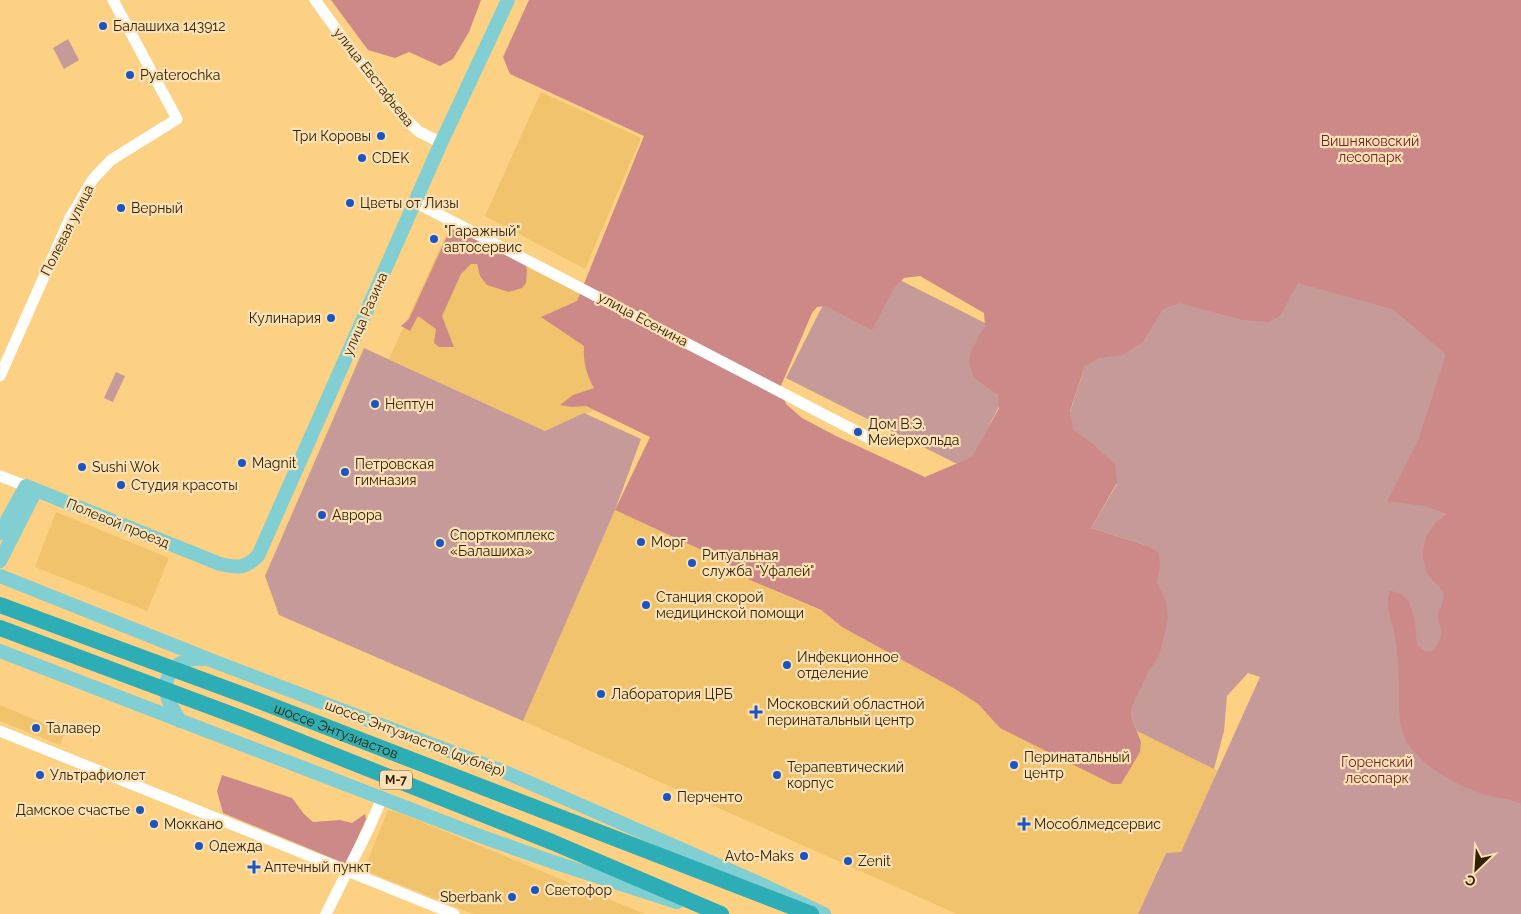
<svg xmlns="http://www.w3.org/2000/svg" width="1521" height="914" font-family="Raleway,sans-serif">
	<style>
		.built { fill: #f2c36d }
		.green { fill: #c69a98 }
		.forest { fill: #cd8987; fill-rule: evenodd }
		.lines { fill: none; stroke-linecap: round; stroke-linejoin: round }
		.minor { stroke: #fff; stroke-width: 11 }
		.major { stroke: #81ced3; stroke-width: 14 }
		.highway { stroke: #2dadb5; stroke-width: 16 }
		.poi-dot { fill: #1a56c2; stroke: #fbe1b5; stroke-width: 2 }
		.labels { text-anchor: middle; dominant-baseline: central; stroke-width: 4.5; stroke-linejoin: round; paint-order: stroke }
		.shield { fill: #fbe1b5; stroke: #6e5b37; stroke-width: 1 }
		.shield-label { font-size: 12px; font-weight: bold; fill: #322201 }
		.poi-label { font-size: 14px; fill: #322201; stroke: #fbe1b5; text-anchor: start }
		.street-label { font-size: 14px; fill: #322201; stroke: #fbe1b5 }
		.park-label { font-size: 14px; fill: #722126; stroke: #fbe1b5 }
	</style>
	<rect width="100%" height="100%" fill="#fcd184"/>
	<path class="built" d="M541,92L641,138L585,269L485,216Z
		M452,222L650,330L604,406L545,431L389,359Z
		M615,510L721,559L750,580L821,611L842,627L955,689L978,704L1000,728L1141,742L1137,731L1219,771L1181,853H1165L1138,914H957L523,721Z
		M56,512L169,558L147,611L35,567Z
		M0,705L65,732L60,745L0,721Z
		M388,810L400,813L645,914H473L364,870Z"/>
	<path class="green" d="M1521,0V914H1138L1166,853L1181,852L1260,677L1248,673L1227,696L1224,731L1214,769L1137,731L1131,716L1148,546L1091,528L1117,484L1072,430L1070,412L1085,366Z
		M68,39L79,60L64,69L53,48Z
		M894,277L987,324L1016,373L967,469L786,378L827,297Z
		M364,348L545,431L584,413L641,439L615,510L523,721L279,615L265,576Z
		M116,372L125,376L113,402L104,398Z"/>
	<path class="forest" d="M331,0H481L469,32L453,59L440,66L409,52L395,58L368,50Z
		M529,0H1521V804C1508,797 1491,798 1477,792C1450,782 1408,759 1401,727C1397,706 1400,684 1398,663C1397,652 1396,642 1394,632C1391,617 1385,607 1390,591C1416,594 1415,624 1417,645L1425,651H1433C1451,627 1434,627 1439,612C1441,604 1447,598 1442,590C1439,585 1432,581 1429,576C1416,554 1425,527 1447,514L1425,506L1387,501L1418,441L1446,354L1392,309L1298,283L1280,316L1269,322L1243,320L1179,303L1163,309L1142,343L1122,355L1099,358L1085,366L1070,411L1073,430L1093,444L1115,464L1117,483L1091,528L1148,546L1159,553L1160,566L1157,583L1166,601L1168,619L1159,656L1148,672L1132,706L1131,716L1141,742L1140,752L1121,784H1112L1000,728L978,704L955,689L842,627L821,610L750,580L721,559L615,510L650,437L586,406L572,407L560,405L573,395L594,388C586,374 583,361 584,346L541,317L577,301L644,136L510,74L503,57ZM920,276L984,313L985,326L971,351L969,363L974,378L998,395L999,408L972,457L925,477L836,436L802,418L786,404L780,388L812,313L817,307L826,306L872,330L894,288L904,278Z
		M455,229L525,263L527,270L526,283L522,288L509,292L487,285L480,276L477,264H471L461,274L442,316L454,347H439L434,343L436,329L418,316L410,331L401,326L409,319L449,232Z
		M222,775L292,798L304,814L313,822L340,820L352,823L365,814L366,819L346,864L223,813L217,791Z"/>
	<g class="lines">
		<path class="minor" d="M315,0L366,70L400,113L418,131L441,143
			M415,202L869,438
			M0,376L70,218L93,179L111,160L177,119L113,0
			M0,476L26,486
			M0,731L454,914
			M326,914L369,828L382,798"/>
		<path class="major" d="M0,533L26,486L220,564C238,568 244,569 258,556L441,143L508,0
			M0,561L36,490
			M0,576L213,661L507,773L763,885L824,914
			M0,651L480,836L553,862L677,902
			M180,721C175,713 170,705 167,696C162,672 180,657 202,659"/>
		<g class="highway">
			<path id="s1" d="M0,605L249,697L811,914"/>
			<path d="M0,628L241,718L552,842L721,914"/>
		</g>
	</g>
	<g class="poi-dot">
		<circle cx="103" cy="26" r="5"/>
		<circle cx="130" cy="75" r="5"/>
		<circle cx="381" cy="136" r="5"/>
		<circle cx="362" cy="158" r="5"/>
		<circle cx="350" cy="203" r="5"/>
		<circle cx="121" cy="208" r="5"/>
		<circle cx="434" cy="239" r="5"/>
		<circle cx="331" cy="318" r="5"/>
		<circle cx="375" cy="404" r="5"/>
		<circle cx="858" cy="432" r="5"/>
		<circle cx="242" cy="463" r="5"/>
		<circle cx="82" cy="467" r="5"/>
		<circle cx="345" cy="472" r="5"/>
		<circle cx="121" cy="485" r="5"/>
		<circle cx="322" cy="515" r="5"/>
		<circle cx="641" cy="542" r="5"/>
		<circle cx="440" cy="543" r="5"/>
		<circle cx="692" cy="563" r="5"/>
		<circle cx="646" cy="605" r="5"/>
		<circle cx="787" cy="665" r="5"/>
		<circle cx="601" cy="694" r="5"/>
		<path d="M753.5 704.5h5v5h5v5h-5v5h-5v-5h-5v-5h5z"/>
		<circle cx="36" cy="728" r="5"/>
		<circle cx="1014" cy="765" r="5"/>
		<circle cx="40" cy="775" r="5"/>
		<circle cx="777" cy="775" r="5"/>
		<circle cx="667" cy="797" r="5"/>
		<circle cx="140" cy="810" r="5"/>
		<circle cx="154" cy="824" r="5"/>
		<path d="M1021.5 816.5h5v5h5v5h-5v5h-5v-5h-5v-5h5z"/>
		<circle cx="199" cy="846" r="5"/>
		<circle cx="804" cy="856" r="5"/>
		<circle cx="848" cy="861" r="5"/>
		<path d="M251.5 859.5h5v5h5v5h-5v5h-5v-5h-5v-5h5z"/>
		<circle cx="535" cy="890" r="5"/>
		<circle cx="512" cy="897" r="5"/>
	</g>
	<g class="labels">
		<rect class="shield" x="380" y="770.5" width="32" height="19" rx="4"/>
		<g class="shield-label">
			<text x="396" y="780">М-7</text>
		</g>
		<g class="poi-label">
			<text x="113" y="26">Балашиха 143912</text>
			<text x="140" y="75">Pyaterochka</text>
			<text x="371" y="136" text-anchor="end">Три Коровы</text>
			<text x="372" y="158">CDEK</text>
			<text x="360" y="203">Цветы от Лизы</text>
			<text x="131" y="208">Верный</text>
			<text x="444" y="231">"Гаражный"<tspan x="444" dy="16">автосервис</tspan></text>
			<text x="321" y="318" text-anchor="end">Кулинария</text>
			<text x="385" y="404">Нептун</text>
			<text x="868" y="424">Дом В.Э.<tspan x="868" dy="16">Мейерхольда</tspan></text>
			<text x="252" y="463">Magnit</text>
			<text x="355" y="464">Петровская<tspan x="355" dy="16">гимназия</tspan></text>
			<text x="92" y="467">Sushi Wok</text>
			<text x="131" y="485">Студия красоты</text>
			<text x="332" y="515">Аврора</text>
			<text x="450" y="535">Спорткомплекс<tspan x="450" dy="16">«Балашиха»</tspan></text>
			<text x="651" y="542">Морг</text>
			<text x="702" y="555">Ритуальная<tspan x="702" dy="16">служба "Уфалей"</tspan></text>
			<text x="656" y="597">Станция скорой<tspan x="656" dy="16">медицинской помощи</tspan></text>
			<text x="797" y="657">Инфекционное<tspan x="797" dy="16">отделение</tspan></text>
			<text x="611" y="694">Лаборатория ЦРБ</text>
			<text x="767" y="704">Московский областной<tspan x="767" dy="16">перинатальный центр</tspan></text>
			<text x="46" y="728">Талавер</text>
			<text x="1024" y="757">Перинатальный<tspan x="1024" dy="16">центр</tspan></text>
			<text x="787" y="767">Терапевтический<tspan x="787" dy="16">корпус</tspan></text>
			<text x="50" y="775">Ультрафиолет</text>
			<text x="677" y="797">Перченто</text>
			<text x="130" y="810" text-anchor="end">Дамское счастье</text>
			<text x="164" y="824">Моккано</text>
			<text x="1034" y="824">Мособлмедсервис</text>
			<text x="209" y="846">Одежда</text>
			<text x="794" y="856" text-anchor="end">Avto-Maks</text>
			<text x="858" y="861">Zenit</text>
			<text x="264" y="867">Аптечный пункт</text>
			<text x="545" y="890">Светофор</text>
			<text x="502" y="897" text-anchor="end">Sberbank</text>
		</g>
		<g class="street-label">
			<text transform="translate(374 77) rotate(52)">улица Евстафьева</text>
			<text transform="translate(67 230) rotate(-63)">Полевая улица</text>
			<text transform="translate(365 314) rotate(-66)">улица Разина</text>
			<text transform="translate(643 319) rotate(28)">улица Есенина</text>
			<text transform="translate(118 523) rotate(22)">Полевой проезд</text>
			<text stroke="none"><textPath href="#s1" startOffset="359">шоссе Энтузиастов</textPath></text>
			<text transform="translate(415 738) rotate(21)">шоссе Энтузиастов (дублёр)</text>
		</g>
		<g class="park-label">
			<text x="1370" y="141">Вишняковский<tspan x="1370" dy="16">лесопарк</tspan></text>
			<text x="1377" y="762">Горенский<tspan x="1377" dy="16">лесопарк</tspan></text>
		</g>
	</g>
	<g transform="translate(1476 869) rotate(205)" stroke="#fbe1b5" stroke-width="4" paint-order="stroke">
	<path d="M0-4L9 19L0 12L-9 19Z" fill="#322201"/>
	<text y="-8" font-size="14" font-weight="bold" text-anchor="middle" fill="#322201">С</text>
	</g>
</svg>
